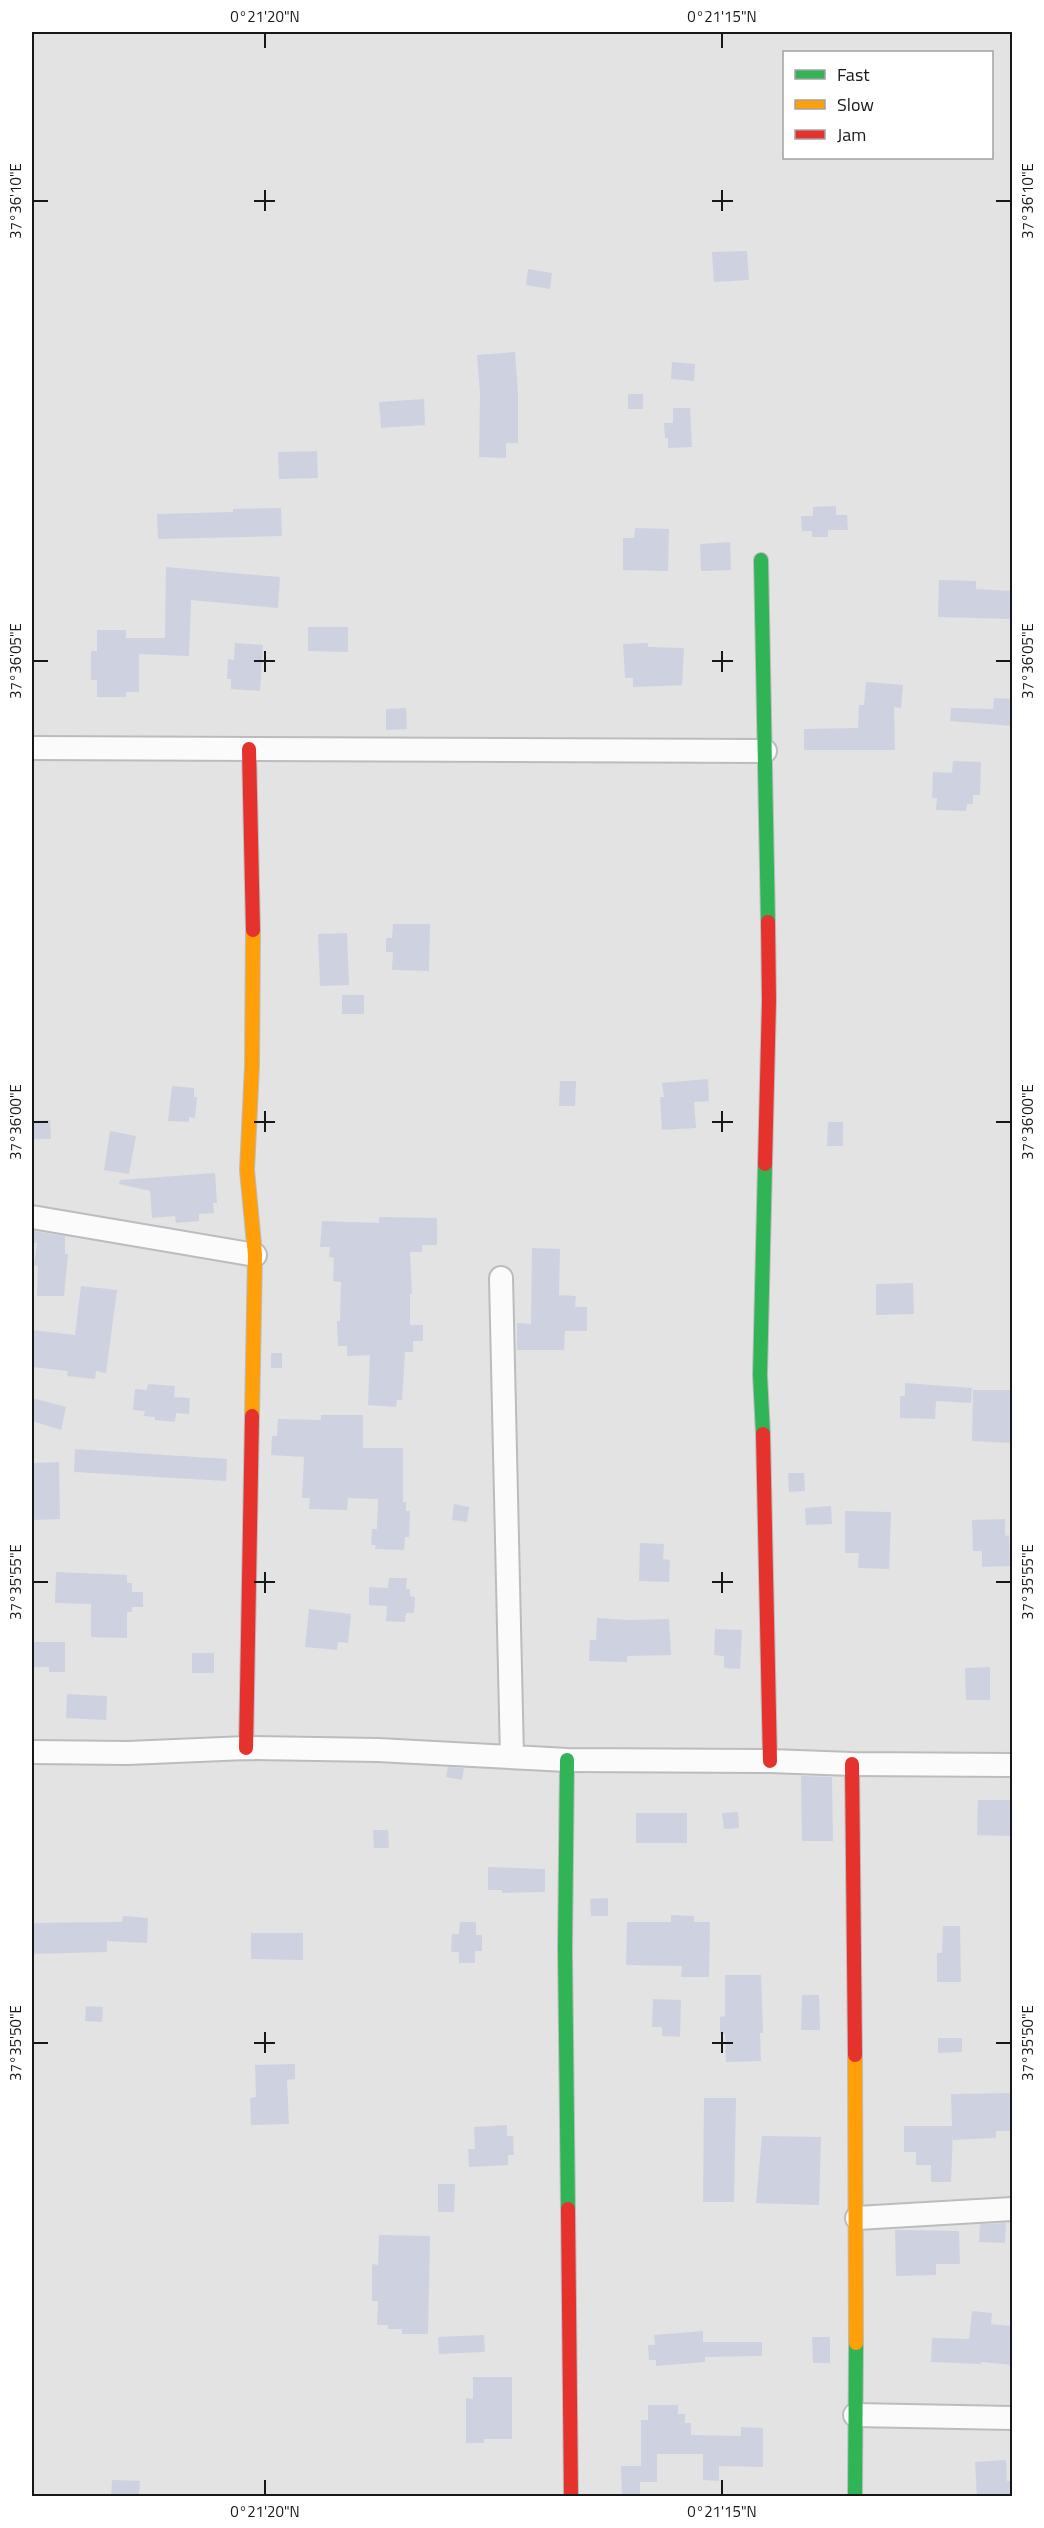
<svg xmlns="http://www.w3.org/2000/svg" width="1044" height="2528" font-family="'Titillium Web',sans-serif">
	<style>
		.building { fill: #ced1e0 }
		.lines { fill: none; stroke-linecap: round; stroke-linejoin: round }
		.street-casing { stroke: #bcbcbe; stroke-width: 26 }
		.fast-casing { stroke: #bcbcbe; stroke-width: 16 }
		.slow-casing { stroke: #bcbcbe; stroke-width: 16 }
		.jam-casing { stroke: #bcbcbe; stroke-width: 16 }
		.street { stroke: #fbfbfb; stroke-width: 22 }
		.fast { stroke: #30b455; stroke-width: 14 }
		.slow { stroke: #ff9f0a; stroke-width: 14 }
		.jam { stroke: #e5322d; stroke-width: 14 }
		.ticks { fill: none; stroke: #161717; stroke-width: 2 }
		.neatline { fill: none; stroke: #161717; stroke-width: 2 }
		.ticks-label { font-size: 15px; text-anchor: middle; fill: #161717 }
	</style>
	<rect width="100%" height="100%" fill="#e3e3e4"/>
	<path class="building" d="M747,251L749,280L714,282L712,252Z
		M528,269L552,273L550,289L526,285Z
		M515,352L518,394V443H506V458L479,457L480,393L477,355Z
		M672,362L695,364L694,381L671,379Z
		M628,394H643V409H628Z
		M424,399L425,425L381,428L379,402Z
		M673,408H690L692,447L668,448V438H665L664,423H673Z
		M317,451L318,478L279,479L278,452Z
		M836,506V515H847L848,530H828V537H812V531H802L801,516H813V507Z
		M281,508L282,536L158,539L157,514L233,512V509Z
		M635,528L669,529L668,571L623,570V538H634Z
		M730,542L731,570L701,571L700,544Z
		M166,567L280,577L278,608L191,600L189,656L139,654V692H126V697H97V680H91V651H97V630H126V638H165Z
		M939,580L976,581V589L1012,591V619L938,617Z
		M308,627H348V652L308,651Z
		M235,643L263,645L260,691L231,689V679H227L228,659L234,660Z
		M648,643V647L684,648L682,685L633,687V678H625L623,644Z
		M866,682L903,685L901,708L894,707L895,750H804V729L858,728L859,705H864Z
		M994,698L1012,699V726L950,721L951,708L993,709Z
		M406,708L407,729L386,730V709Z
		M953,761L981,762L980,795H973V804H967L966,811L936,810L937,798H932L933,772L952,773Z
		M393,924H430L429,971L392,970L393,952H386V938H392Z
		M347,933L349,985L320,986L318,934Z
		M342,995H364V1014H342Z
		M708,1079L709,1101L694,1102L696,1128L662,1130L660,1097H664L662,1083Z
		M560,1081H576L575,1106H559Z
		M172,1086L194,1088V1097H197L195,1118L189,1117V1122L168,1121Z
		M50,1120L51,1139H32V1121Z
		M828,1122H843V1146H827Z
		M110,1131L136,1136L129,1174L104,1170Z
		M215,1173L217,1203H213L214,1213L199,1214V1221L176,1223L175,1216L152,1218L150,1191L119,1184L120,1180Z
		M379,1217L437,1218V1245H422V1252H410L412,1294H410V1325H423V1341H413V1352H405L402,1400H397L396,1407L368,1405L370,1355L347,1356V1346H338L337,1321H340L341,1282L333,1281L334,1258L329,1257L330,1247H320L322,1221L379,1223Z
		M34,1231L65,1236V1254H68L64,1296H37L38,1266L34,1265L37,1243H33Z
		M532,1248L560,1249L559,1295L576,1296L575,1307H587V1331H565L564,1350H517V1323L531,1324Z
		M913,1283L914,1314L876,1315V1284Z
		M81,1286L117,1290L106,1373L96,1371L95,1379L67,1376L68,1371L32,1367V1330L75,1335Z
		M271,1353H282V1368H271Z
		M905,1383L972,1388L971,1403L936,1401L935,1419L900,1418V1396H905Z
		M148,1384L175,1386L174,1397L190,1398L189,1414L176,1413L175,1422L155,1420V1417L144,1416L145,1411L133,1410L135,1389L147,1390Z
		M973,1390H1012V1443L972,1441Z
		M32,1398L66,1407L61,1430L32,1421Z
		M321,1415H363V1448H403V1502H406V1511H410L409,1537H405L404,1550L375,1549L376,1545H371L372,1529H377L378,1499L348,1498L347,1510L309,1509L310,1498H302L304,1457L271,1455L272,1436H277L278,1419L321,1420Z
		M75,1449L227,1459L226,1481L74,1472Z
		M59,1462L60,1519L32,1520L33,1463Z
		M788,1473H804L805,1491L789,1492Z
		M454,1504L469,1507L467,1522L452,1520Z
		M831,1506L832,1524L806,1525L805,1508Z
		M845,1511L891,1512L889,1569L858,1568L859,1553H845Z
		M1005,1519V1536L1009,1535L1010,1566L982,1567V1551H973L972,1520Z
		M640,1543L664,1544L663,1559L670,1560L669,1582L639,1581Z
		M56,1572L127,1575V1583H132V1592H143V1607H132V1612H127V1638L91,1637V1604L55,1603Z
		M389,1578H407L406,1589H410V1596L415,1597L414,1613H406L405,1622L386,1621L387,1606L369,1605V1587L388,1588Z
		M309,1609L351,1614L348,1643L338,1642L337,1650L305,1647Z
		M597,1618L628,1620L669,1619L671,1655L627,1656V1662L589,1661L590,1640H596Z
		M715,1629L742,1630L740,1669L724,1668V1656L714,1655Z
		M32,1642H65V1672H49V1667H32Z
		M192,1653H214V1673H192Z
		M990,1667V1700H966L965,1668Z
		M67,1694L107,1696L106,1720L66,1718Z
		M448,1767L464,1768L462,1780L446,1777Z
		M801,1776L832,1777L833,1841H802Z
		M978,1800H1012V1836L977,1835Z
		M738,1812L739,1828L724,1829L722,1813Z
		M636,1813H687V1843H636Z
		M373,1830H388L389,1848H374Z
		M488,1867L545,1869V1892L502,1893V1890H488Z
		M608,1898V1916H591L590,1899Z
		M671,1915L694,1916V1922H710L709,1977H681L682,1966L626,1965L627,1922H671Z
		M123,1916L148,1918L147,1943L107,1941V1952L32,1954V1923L122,1922Z
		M460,1922H476V1935H482V1951H475V1963H459V1952H451L452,1934H459Z
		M943,1926H960L961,1982H937V1953H942Z
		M251,1933H303V1960L251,1959Z
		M725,1975H761L763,2033H760L761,2061L726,2062L725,2034H720V2017L725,2016Z
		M802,1995H819L820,2030H801Z
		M653,1999L681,2000L680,2037L662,2036V2027H652Z
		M86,2006L103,2007L102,2022L85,2021Z
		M938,2038H962V2052L938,2053Z
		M295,2064V2079L287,2080L289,2124L251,2125L250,2098L256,2097L255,2065Z
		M1011,2093L1012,2125H1010V2131H996V2138L953,2140V2130L951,2182H931V2165H916V2152H904V2126H952L951,2094Z
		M704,2098H736L734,2202H703Z
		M507,2125V2136H513L514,2155H508V2165L469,2167L468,2149H475L474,2127Z
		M762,2136L821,2137L819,2205L756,2203Z
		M438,2184H455L454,2212H438Z
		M1006,2223L1005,2243L979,2242L980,2224Z
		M895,2230L959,2231L960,2264H936V2275L896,2276Z
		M379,2235L430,2236L428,2334H402V2329H388V2325H377L378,2301H372V2264L378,2265Z
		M972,2311L992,2313L991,2324L1012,2326V2365L981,2362V2364L931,2362L932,2338L969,2339Z
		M703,2331V2342H762V2356L705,2357V2362L656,2366V2360H649L648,2345H655L654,2335Z
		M484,2335L485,2352L439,2354L438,2337Z
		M812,2337H830V2363H813Z
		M473,2377H512V2439H484V2443H466V2398L473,2399Z
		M648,2405H678V2414H685V2423H691V2435L741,2436V2427L763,2428V2467L719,2466V2481L703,2480V2454H657V2482H640V2496H622L621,2466H641V2420H648Z
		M1006,2460L1007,2481H1012V2496H977L975,2462Z
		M112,2480L140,2481L139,2496H111Z"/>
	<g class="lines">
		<g class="street-casing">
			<path id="street" d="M32,748L765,751
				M32,1217L255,1255
				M501,1278L512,1757
				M32,1752L128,1753L246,1748L378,1750L567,1760L770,1761L852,1764L1012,1765
				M857,2218L1012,2209
				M855,2415L1012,2418"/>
		</g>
		<g class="fast-casing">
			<path id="fast" d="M761,560L768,922
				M763,1434L760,1375L765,1164
				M567,1760L565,1949L568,2209
				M855,2496L856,2343"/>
		</g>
		<g class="slow-casing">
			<path id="slow" d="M252,1416L255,1255L247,1170L252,1066L253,930
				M855,2055L856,2343"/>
		</g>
		<g class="jam-casing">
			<path id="jam" d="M249,749L253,930
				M765,1164L769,1001L768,922
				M763,1434L770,1761
				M246,1748L252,1416
				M852,1764L855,2055
				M568,2209L571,2496"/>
		</g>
		<use href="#street" class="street"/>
		<use href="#fast" class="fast"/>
		<use href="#slow" class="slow"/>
		<use href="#jam" class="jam"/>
	</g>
	<path class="ticks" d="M265,33V48M722,33V48M265,190V211M722,190V211M33,201H48M254,201H275M712,201H733M996,201H1011M265,651V672M722,651V672M33,661H48M254,661H275M712,661H733M996,661H1011M265,1111V1132M722,1111V1132M33,1122H48M254,1122H275M712,1122H733M996,1122H1011M265,1572V1593M722,1572V1593M33,1582H48M254,1582H275M712,1582H733M996,1582H1011M265,2032V2053M722,2032V2053M33,2043H48M254,2043H275M712,2043H733M996,2043H1011M265,2480V2495M722,2480V2495"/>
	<rect width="1044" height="2528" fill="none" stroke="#ffffff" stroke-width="66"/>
	<rect x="783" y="51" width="210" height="108" fill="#ffffff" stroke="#a2a2a2" stroke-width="1.5"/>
	<rect x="795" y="70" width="30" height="9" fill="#30b455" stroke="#a2a2a2" stroke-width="1.5"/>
	<text x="837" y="81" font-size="18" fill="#161717">Fast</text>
	<rect x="795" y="100" width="30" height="9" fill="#ff9f0a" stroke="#a2a2a2" stroke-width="1.5"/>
	<text x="837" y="111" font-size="18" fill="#161717">Slow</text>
	<rect x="795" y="130" width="30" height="9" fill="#e5322d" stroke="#a2a2a2" stroke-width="1.5"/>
	<text x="837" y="141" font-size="18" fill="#161717">Jam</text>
	<rect x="33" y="33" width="978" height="2462" class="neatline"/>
	<g class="ticks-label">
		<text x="265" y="22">0°21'20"N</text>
		<text x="722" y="22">0°21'15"N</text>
		<text transform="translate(1028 201) rotate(-90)" y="5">37°36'10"E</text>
		<text transform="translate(16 201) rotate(-90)" y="5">37°36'10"E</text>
		<text transform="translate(1028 661) rotate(-90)" y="5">37°36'05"E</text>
		<text transform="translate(16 661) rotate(-90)" y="5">37°36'05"E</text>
		<text transform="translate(1028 1122) rotate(-90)" y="5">37°36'00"E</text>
		<text transform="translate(16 1122) rotate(-90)" y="5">37°36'00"E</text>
		<text transform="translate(16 1582) rotate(-90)" y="5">37°35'55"E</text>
		<text transform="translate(1028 1582) rotate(-90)" y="5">37°35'55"E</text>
		<text transform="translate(16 2043) rotate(-90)" y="5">37°35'50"E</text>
		<text transform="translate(1028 2043) rotate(-90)" y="5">37°35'50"E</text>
		<text x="265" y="2517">0°21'20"N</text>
		<text x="722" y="2517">0°21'15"N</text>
	</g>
</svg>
